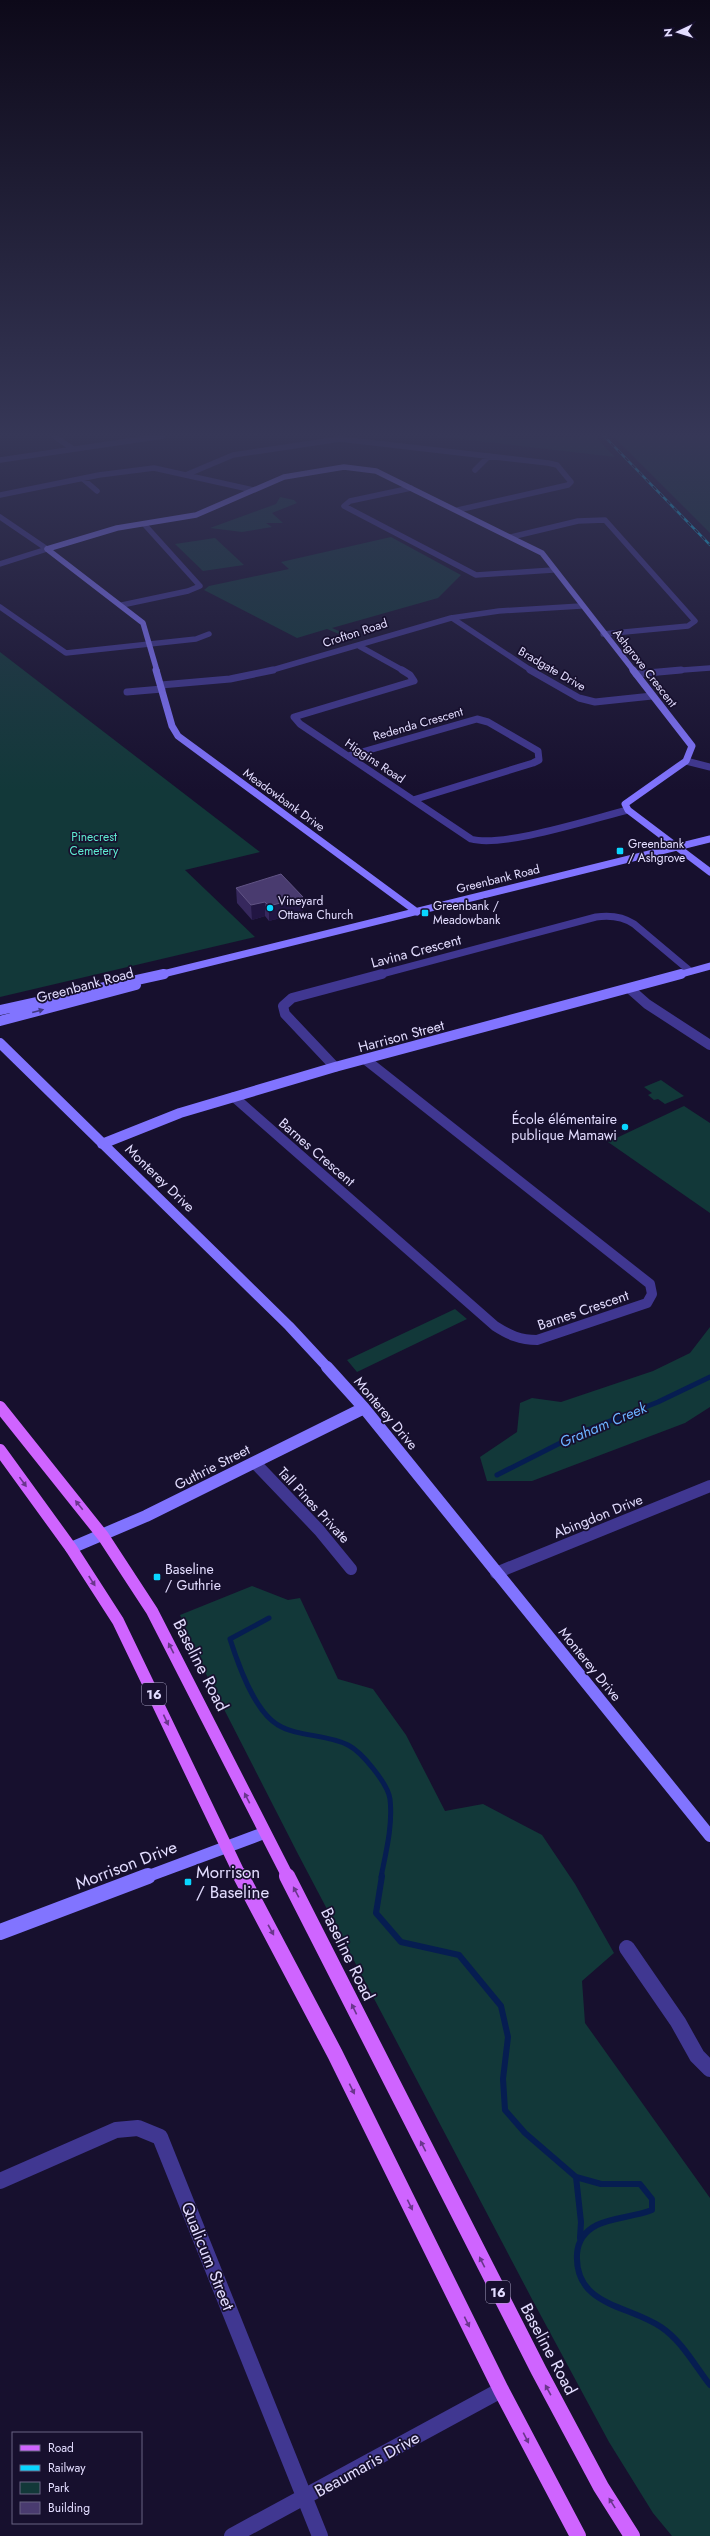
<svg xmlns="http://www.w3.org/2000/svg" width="710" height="2536" font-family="Jost,sans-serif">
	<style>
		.green { fill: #123839 }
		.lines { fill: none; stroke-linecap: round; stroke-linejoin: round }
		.stream-far1 { stroke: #061d51; stroke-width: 5 }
		.stream { stroke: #061d51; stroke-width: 6 }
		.street-far4 { stroke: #403791; stroke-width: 5.5 }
		.street-far3 { stroke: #403791; stroke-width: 7 }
		.street-far2 { stroke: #403791; stroke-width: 10 }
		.street-far1 { stroke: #403791; stroke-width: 12 }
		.street { stroke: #403791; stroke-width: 16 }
		.secondary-far4 { stroke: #8174ff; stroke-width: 5.5 }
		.secondary-far3 { stroke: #8174ff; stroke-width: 7 }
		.secondary-far2 { stroke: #8174ff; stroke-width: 10 }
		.secondary-far1 { stroke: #8174ff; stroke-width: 12 }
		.secondary { stroke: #8174ff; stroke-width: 16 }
		.primary-far1 { stroke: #cf64ff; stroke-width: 12 }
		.primary { stroke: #cf64ff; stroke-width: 16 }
		.rail-casing { stroke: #09d6ff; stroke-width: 2.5 }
		.rail { stroke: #17102e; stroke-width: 1.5; stroke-dasharray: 5; stroke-linecap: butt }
		.wall { fill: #36285d }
		.shaded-wall { fill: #221643 }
		.building { fill: #493b6f; stroke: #615485 }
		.oneway { fill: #413882 }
		.oneway2 { fill: #6a368c }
		.poi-dot { fill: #09d6ff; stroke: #17102e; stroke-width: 1.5 }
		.labels { text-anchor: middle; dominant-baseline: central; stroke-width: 3.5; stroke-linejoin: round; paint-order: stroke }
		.far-street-label { font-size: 12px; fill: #e3ddff; stroke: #17102e }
		.far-park-label { font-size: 12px; fill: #5eead0; stroke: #17102e }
		.far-poi-label { font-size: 12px; fill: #e3ddff; stroke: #17102e; text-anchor: start }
		.shield { fill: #17102e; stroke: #a6a0c0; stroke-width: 1 }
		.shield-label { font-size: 13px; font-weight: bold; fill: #e3ddff }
		.street-label { font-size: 14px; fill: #e3ddff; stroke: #17102e }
		.poi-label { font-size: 14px; fill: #e3ddff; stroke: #17102e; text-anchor: end }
		.water-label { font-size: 15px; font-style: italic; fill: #6bb1ff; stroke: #17102e }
		.near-street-label { font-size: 17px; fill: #e3ddff; stroke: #17102e }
		.near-poi-label { font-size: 17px; fill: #e3ddff; stroke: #17102e; text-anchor: start }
	</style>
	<rect width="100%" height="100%" fill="#17102e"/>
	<path class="green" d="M435,436H492L520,439L595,436L615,457Z
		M613,436H710V533Z
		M280,497L294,500L297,503L272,513L283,523H266L272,527L242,532L210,528L276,504Z
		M391,537L461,575L438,598L332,628L357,639L353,640L327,629L297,638L204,590L209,586L289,569L281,562Z
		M215,538L244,565L203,571L175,544Z
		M0,652L260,852L185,870L255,937L0,997Z
		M661,1080L684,1096L665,1104L658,1099L654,1100L648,1095L652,1093L644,1087Z
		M684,1106L710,1123V1213L608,1142Z
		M455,1309L467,1319L357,1372L347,1360Z
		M710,1327V1407L685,1423L532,1481H487L480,1457L517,1432L520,1403L532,1398L561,1402L653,1371L690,1353Z
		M252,1586L288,1600L300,1598L338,1679L373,1689L406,1735L445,1811L483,1804L542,1835L575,1884L614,1953L582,1981L585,2023L710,2198V2536H672L653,2513L609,2442L533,2301L298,1854L206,1674L180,1615Z"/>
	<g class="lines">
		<path class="stream-far1" d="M497,1475L582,1432L658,1402L710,1377
			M269,1618L230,1639C238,1664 254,1711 278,1725C298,1737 327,1734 348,1745C362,1752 388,1784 390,1799C393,1825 386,1852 381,1877"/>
		<path class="stream" d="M382,1876L376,1913L401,1942L459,1955L501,2006L508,2037L503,2079L505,2110L525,2133L576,2177L601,2184H640L652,2199V2210C634,2217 614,2217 597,2225C585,2231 578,2240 577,2254C574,2306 629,2305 661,2327C682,2341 695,2366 710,2385
			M576,2177L581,2222L580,2238"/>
		<path class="street-far4" d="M54,436L73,449
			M0,460L163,436
			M475,470L489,456
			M188,474L233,455L340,439L548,463L557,465L571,482L568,485L458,510
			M83,479L97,491
			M411,488L350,501L344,506L476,575L553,570
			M0,495L99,475L154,468L253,490
			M0,517L47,549
			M511,537L578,521L605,520L695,621L688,626L603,634
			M0,564L47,549
			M122,605L188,591L200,586L144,524
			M0,607L66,653L196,639L209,634
			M452,618L532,671
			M359,646L404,671
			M269,671L451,618L499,611L581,606
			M669,671L710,668"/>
		<path class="street-far3" d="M402,670L410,675L414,681L294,717L300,724L471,839C503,848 592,819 628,810
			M530,670L579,698L595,702L652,696
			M636,674L681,670
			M161,685L230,679L273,670
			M127,692L162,689
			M348,756L477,719L488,722L538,751L539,760L533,763L413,800
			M686,761L710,767
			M378,975L596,917C610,915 622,916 634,924L690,971"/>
		<path class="street-far2" d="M630,989L647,1004L710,1045
			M335,1067L285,1014L283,1006L292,998L382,974
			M234,1097L495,1326C509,1335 520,1340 537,1340L647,1303L652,1294L650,1284L366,1060"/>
		<path class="street-far1" d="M255,1463L319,1530L351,1569
			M496,1573L710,1486"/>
		<path class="street" d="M627,1948L678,2022L697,2056L710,2069
			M0,2181L116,2130L138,2128L160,2137L320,2536
			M232,2536L501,2390"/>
		<path class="secondary-far4" d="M47,549L117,528L196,515L284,477L344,467L376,471L542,553L634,671
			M47,549L143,623L157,671"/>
		<path class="secondary-far3" d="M156,670L172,726L178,736L417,912
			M633,670L692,746L686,761L625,804L628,810L710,872
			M159,975L710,839
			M678,975L710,966"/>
		<path class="secondary-far2" d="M0,1010L164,974
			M0,1021L136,985
			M0,1043L289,1326L328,1368
			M102,1144L180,1113L335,1067L681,974"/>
		<path class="secondary-far1" d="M327,1367L364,1408L710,1836
			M71,1548L146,1516L364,1408
			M146,1877L264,1833"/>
		<path class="secondary" d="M0,1932L148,1876"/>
		<path class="primary-far1" d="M0,1407L103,1536L152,1611L288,1877
			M0,1450L71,1548L118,1621L241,1877"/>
		<path class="primary" d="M241,1876L335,2054L501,2390L578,2536
			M287,1876L539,2371L601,2487L632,2536"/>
		<g class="rail-casing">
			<path id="rail" d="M604,436L710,545"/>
		</g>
		<use href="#rail" class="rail"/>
	</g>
	<path class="wall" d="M236,888L303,897V912L269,921L265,916L252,920L237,903Z"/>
	<path class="shaded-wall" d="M303,897V912L269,921V906Z
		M265,902V916L252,920L251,905Z"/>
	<path class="building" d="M281,874L303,897L269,906L265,902L251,905L236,888Z"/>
	<defs><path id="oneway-solid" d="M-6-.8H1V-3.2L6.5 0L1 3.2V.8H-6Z"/></defs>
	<use class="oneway" href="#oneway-solid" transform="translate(38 1011) rotate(-15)"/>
	<g class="oneway2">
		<use href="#oneway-solid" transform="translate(23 1482) rotate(54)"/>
		<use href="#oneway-solid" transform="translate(79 1505) rotate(-129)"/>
		<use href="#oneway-solid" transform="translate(92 1581) rotate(57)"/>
		<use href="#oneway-solid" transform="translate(171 1648) rotate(-117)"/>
		<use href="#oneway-solid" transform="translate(166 1720) rotate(65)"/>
		<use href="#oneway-solid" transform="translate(247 1798) rotate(-117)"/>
		<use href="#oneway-solid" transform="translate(296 1892) rotate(-118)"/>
		<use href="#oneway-solid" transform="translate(271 1930) rotate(61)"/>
		<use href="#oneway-solid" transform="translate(354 2009) rotate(-116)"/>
		<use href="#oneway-solid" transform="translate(352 2089) rotate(64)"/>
		<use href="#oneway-solid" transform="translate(423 2146) rotate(-117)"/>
		<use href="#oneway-solid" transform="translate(410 2205) rotate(64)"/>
		<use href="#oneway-solid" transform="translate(482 2262) rotate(-117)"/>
		<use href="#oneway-solid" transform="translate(467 2322) rotate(64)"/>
		<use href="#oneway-solid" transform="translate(548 2390) rotate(-119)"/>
		<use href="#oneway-solid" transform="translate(526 2438) rotate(63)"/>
		<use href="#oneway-solid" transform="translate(612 2503) rotate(-122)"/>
	</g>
	<linearGradient id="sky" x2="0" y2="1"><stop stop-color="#0d0919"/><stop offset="0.55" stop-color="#363757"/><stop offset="1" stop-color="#363757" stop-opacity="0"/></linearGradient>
	<rect width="710" height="791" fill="url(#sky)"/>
	<g class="poi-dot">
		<rect x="616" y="847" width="8" height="8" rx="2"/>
		<circle cx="270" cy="908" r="4"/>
		<rect x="421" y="909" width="8" height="8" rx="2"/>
		<circle cx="625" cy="1127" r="4"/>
		<rect x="153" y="1573" width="8" height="8" rx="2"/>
		<rect x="184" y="1878" width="8" height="8" rx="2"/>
	</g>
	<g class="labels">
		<g class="far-street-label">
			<text transform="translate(355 633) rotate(-18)">Crofton Road</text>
			<text transform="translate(645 668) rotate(52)">Ashgrove Crescent</text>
			<text transform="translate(552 669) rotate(30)">Bradgate Drive</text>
			<text transform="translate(418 724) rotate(-16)">Redenda Crescent</text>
			<text transform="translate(375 761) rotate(34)">Higgins Road</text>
			<text transform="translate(284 800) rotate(36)">Meadowbank Drive</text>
			<text transform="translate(498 879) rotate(-14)">Greenbank Road</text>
		</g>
		<g class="far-park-label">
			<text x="94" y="837">Pinecrest<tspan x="94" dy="14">Cemetery</tspan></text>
		</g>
		<g class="far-poi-label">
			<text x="628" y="844">Greenbank<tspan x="628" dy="14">/ Ashgrove</tspan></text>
			<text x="278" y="901">Vineyard<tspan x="278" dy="14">Ottawa Church</tspan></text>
			<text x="433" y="906">Greenbank /<tspan x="433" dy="14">Meadowbank</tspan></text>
		</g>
		<g class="shield">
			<rect x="142" y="1683" width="24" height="22" rx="3"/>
			<rect x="486" y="2281" width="24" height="22" rx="3"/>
		</g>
		<g class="shield-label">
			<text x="154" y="1694">16</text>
			<text x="498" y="2292">16</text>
		</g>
		<g class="street-label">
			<text transform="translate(416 951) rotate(-15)">Lavina Crescent</text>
			<text transform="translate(85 985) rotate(-15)">Greenbank Road</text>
			<text transform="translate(401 1036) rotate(-15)">Harrison Street</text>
			<text transform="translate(317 1152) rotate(41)">Barnes Crescent</text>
			<text transform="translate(160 1178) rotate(44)">Monterey Drive</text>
			<text transform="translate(583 1310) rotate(-19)">Barnes Crescent</text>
			<text transform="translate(386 1413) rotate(50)">Monterey Drive</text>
			<text transform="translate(212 1467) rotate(-27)">Guthrie Street</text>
			<text transform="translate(314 1505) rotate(47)">Tall Pines Private</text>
			<text transform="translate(598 1516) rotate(-22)">Abingdon Drive</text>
			<text transform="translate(590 1664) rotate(51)">Monterey Drive</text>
		</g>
		<g class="poi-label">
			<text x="617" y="1119">École élémentaire<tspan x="617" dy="16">publique Mamawi</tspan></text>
			<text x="165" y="1569" text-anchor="start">Baseline<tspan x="165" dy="16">/ Guthrie</tspan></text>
		</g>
		<g class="water-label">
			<text transform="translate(603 1425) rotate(-23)">Graham Creek</text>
		</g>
		<g class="near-street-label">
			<text transform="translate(201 1665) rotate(63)">Baseline Road</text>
			<text transform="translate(126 1865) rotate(-21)">Morrison Drive</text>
			<text transform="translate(348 1954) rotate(64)">Baseline Road</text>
			<text transform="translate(208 2256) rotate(68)">Qualicum Street</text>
			<text transform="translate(549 2349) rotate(62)">Baseline Road</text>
			<text transform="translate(367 2464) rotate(-29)">Beaumaris Drive</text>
		</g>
		<g class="near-poi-label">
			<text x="196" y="1872">Morrison<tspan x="196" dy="20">/ Baseline</tspan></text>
		</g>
	</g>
	<rect x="12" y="2432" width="130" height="92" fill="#17102e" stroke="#696282"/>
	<rect x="20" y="2445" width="20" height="6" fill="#cf64ff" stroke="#696282"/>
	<text x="48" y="2452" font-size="12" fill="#e3ddff">Road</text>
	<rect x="20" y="2465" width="20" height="6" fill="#09d6ff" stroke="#696282"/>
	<text x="48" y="2472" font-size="12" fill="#e3ddff">Railway</text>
	<rect x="20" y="2482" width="20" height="12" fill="#123839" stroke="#696282"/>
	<text x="48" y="2492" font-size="12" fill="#e3ddff">Park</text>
	<rect x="20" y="2502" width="20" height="12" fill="#493b6f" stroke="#696282"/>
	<text x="48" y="2512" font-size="12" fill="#e3ddff">Building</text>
	<g transform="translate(678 32) rotate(266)" stroke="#17102e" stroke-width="3" paint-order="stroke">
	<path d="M0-3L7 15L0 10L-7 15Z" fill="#e3ddff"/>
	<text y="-6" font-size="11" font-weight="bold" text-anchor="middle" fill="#e3ddff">N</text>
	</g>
</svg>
